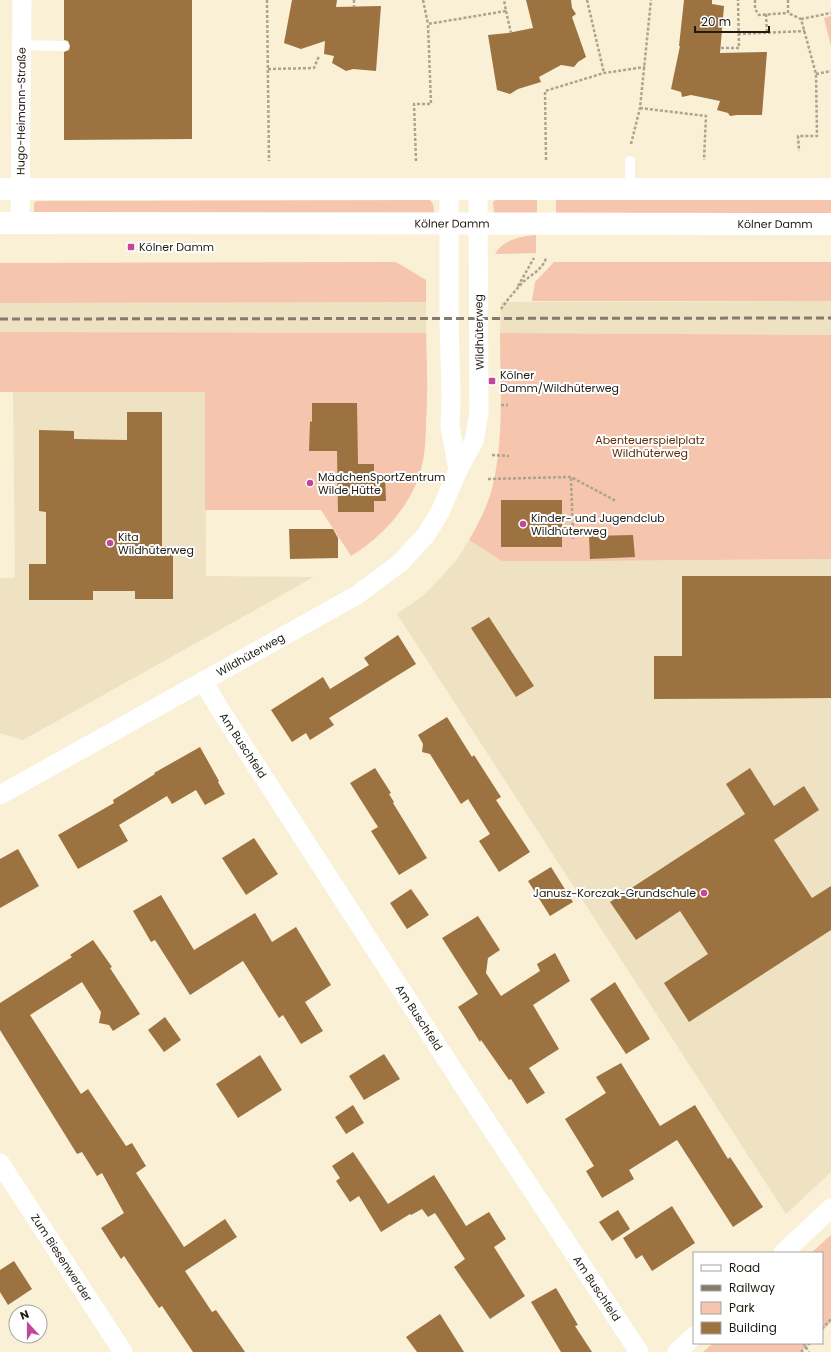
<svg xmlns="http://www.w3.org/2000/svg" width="831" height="1352" font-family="Poppins,sans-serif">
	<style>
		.built { fill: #eee2c2 }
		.green { fill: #f5c5ae }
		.building { fill: #9c7241 }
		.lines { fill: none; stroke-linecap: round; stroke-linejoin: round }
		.path { stroke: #aba490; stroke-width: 2.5; stroke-dasharray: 3 2; stroke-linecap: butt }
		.lane { stroke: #fff; stroke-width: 10 }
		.street { stroke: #fff; stroke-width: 19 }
		.secondary { stroke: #fff; stroke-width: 22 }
		.rail { stroke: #837c6c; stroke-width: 3; stroke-dasharray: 8 4; stroke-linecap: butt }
		.poi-dot { fill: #c14799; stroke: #fff; stroke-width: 1.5 }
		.labels { text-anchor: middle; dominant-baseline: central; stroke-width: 4; stroke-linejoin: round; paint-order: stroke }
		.street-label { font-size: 11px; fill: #1f1b12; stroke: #fff }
		.poi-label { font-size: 11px; fill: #1f1b12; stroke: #fff; text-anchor: start }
		.park-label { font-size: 11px; fill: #632b08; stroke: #fff }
	</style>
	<rect width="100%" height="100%" fill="#f9f0d6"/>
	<path class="built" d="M831,301V335L500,333L501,302Z
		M426,302V333L0,332V303Z
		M13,392H205L206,576L314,577L23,740L0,733V578H15Z
		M469,540L502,561H589L831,559V1172L786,1214L397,614L424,595L456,561Z"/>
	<path class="green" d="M831,16V46L824,18Z
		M430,200L433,204L434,212L432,214L34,213V203L37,201Z
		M496,200H537V214L494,213L493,202Z
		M556,200H831V214H556Z
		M536,235V253L495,254C503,240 521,236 536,235Z
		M396,262L426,280V302L0,303V263Z
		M554,262H831V301H532L535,282Z
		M0,332L426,333C427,363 428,392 426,422C426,438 425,454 421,470C410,507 383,536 351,556L321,510H205V392H0Z
		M500,333L831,335V559L589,561H502L469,540C480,521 490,501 494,480C504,432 500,382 500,333Z
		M831,1235V1322L822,1331V1253H811Z
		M713,1343H810L800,1352H703Z"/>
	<path class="building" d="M64,0H192V139L64,140V52L69,50L70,46L68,41L64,40Z
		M292,0H337L336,7L381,6L376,71L353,69L346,71L332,63L334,56L324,54L325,41L301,49L284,43Z
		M526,0H571L572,8L576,14L572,17L586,57L578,62L574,67L561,65L539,77L541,82L518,89L510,94L497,90L488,35L508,33L533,28Z
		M684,0H712V4L724,6L720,53L767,52L762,115H737L730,116L728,113L717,110L720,101L691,95L682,97L681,92L671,89L680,46H679Z
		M312,403H357L358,464H374V476H385L386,501H374V512H338L337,451H309L310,421L312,422Z
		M127,412H162V546H173V599H135V591H93V600H29V564H46V512L39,511V430L74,431V439L127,440Z
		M501,500H562V547H501Z
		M289,529H333L338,538V558L290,559Z
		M633,535L635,557L590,559L589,536Z
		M682,576H831V698L654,699V656H682Z
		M489,617L534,686L516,697L471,628Z
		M398,635L416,664L329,718L334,725L310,740L306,733L292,742L271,710L323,677L330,689L369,665L364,658Z
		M447,717L472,757L474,755L501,797L496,800L530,852L499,872L479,841L490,834L468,799L461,804L430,754L422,752L423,744L418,735Z
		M200,747L219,781L218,782L225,794L205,805L196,790L172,804L167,796L119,825L128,841L78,869L58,835L114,803L113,800L155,774L154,773Z
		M375,768L391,793L389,794L394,802L393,803L427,858L399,875L371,831L378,827L350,783Z
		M750,768L774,806L804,786L819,810L774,840L812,898L831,886V930L689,1022L664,983L708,954L680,911L636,940L610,902L745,814L726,784Z
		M254,838L278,874L246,895L222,858Z
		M18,849L39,886L0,908V859Z
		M551,867L573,902L550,916L528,881Z
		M411,889L429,915L407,929L390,903Z
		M161,895L194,950L255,913L272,942L296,927L331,985L305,1002L323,1031L301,1044L283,1015L279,1018L243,961L190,995L155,940L151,942L133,911Z
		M478,916L500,950L488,958L486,973L501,996L540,971L537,964L555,953L570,981L533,1005L559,1049L529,1068L545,1093L527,1104L511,1079L509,1080L481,1040L480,1042L458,1007L478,994L442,938Z
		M93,940L112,967L110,968L140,1014L113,1031L109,1025L99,1023L101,1012L82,982L30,1015L81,1094L88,1089L126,1146L132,1143L146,1166L136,1173L184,1247L225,1219L237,1237L185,1271L212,1312L216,1310L245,1352H193L162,1306L159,1308L124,1256L121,1259L101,1228L124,1213L102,1173L97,1176L82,1152L77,1154L0,1030V1003L72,957L70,955Z
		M615,982L650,1039L626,1054L590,999Z
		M165,1017L181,1040L164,1052L148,1030Z
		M384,1054L400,1079L364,1100L349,1076Z
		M260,1055L282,1090L238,1118L216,1084Z
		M621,1063L660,1126L695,1105L728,1159L730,1157L763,1207L733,1227L677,1140L629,1170L634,1179L602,1198L586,1171L594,1166L565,1119L606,1093L596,1077Z
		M353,1105L364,1123L346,1134L335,1117Z
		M353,1152L388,1204L434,1175L466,1226L489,1212L506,1239L494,1247L525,1296L490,1319L454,1267L465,1259L435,1213L428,1217L422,1209L411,1215L410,1214L381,1232L359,1196L350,1202L336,1181L340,1178L332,1166Z
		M672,1206L695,1243L652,1271L642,1255L636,1259L623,1238Z
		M618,1210L630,1229L612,1241L599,1222Z
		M14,1261L32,1289L8,1305L0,1292V1270Z
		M556,1288L578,1325L575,1326L592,1352H561L531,1302Z
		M440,1314L464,1352H417L406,1337Z"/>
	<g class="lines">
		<path class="path" d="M267,0L269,161
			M354,0V7
			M423,0L428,24
			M587,0L604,73
			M755,0V9L759,15L788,13
			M788,0V13L801,19L816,74L817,136H798L799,151
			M506,11L511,33
			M766,14L767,33
			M801,19L831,13
			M738,34L805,31
			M721,48H739L738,0
			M268,69L314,68L319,56
			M816,74L831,71
			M640,108L706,116L704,160
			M631,144L640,108L651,0
			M546,160L545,91L604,73L645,67
			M416,161L414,104H431L428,24L506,11L504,0
			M518,286L534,258
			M501,309C507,300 515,291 523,282C531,275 543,269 546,258
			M501,405H508
			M492,455L509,456
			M571,478L573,539
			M488,479L571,477L616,501
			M822,1329L831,1319
			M803,1343L809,1352
			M801,1352L810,1343"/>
		<path class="lane" d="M22,45L64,46
			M630,161V189"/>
		<g class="street">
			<path d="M449,190V318L451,397L450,426L458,470"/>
			<path id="s1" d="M20,223L22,0"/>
			<path id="s2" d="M203,681L219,708L470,1096L639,1352"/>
			<path id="s3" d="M0,795L357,595L400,563L426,535L440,512L458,470L474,441L479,413L478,189"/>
			<path id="s4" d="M0,1163L123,1352"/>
			<path d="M783,1253L831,1208"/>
			<path d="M677,1352L694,1336"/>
		</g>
		<g class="secondary">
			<path d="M0,189H831"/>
			<path id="s5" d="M0,223L831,224"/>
		</g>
		<path class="rail" d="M0,319L831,318"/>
	</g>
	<g class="poi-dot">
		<rect x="127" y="243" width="8" height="8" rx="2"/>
		<rect x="488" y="377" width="8" height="8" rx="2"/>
		<circle cx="310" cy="483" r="4"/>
		<circle cx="523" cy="524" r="4"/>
		<circle cx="110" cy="543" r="4"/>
		<circle cx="704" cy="893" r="4"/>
	</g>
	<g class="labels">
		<g class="street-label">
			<text stroke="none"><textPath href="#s1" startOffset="112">Hugo-Heimann-Straße</textPath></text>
			<text stroke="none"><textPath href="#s5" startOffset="452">Kölner Damm</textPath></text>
			<text stroke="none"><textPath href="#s5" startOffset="775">Kölner Damm</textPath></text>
			<text transform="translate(479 332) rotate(-91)">Wildhüterweg</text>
			<text stroke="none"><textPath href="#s3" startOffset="287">Wildhüterweg</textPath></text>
			<text stroke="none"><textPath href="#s2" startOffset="76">Am Buschfeld</textPath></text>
			<text stroke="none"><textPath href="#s2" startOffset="400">Am Buschfeld</textPath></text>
			<text stroke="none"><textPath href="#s4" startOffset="113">Zum Biesenwerder</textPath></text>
			<text stroke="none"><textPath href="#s2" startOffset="724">Am Buschfeld</textPath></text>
		</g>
		<g class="poi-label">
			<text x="139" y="247">Kölner Damm</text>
			<text x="500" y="375">Kölner<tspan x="500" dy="13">Damm/Wildhüterweg</tspan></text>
			<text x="318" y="477">MädchenSportZentrum<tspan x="318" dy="13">Wilde Hütte</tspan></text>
			<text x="531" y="518">Kinder- und Jugendclub<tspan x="531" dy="13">Wildhüterweg</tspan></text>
			<text x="118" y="537">Kita<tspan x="118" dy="13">Wildhüterweg</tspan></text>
			<text x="696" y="893" text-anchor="end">Janusz-Korczak-Grundschule</text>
		</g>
		<g class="park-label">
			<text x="650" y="440">Abenteuerspielplatz<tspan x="650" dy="13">Wildhüterweg</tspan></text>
		</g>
	</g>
	<rect x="693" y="1252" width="130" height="92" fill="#ffffff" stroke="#a5a4a0"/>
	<rect x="701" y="1265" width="20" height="6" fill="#ffffff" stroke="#a5a4a0"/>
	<text x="729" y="1272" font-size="12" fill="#1f1b12">Road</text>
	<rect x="701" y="1285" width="20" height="6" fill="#837c6c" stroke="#a5a4a0"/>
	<text x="729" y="1292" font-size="12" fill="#1f1b12">Railway</text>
	<rect x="701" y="1302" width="20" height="12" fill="#f5c5ae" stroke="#a5a4a0"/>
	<text x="729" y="1312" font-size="12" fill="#1f1b12">Park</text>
	<rect x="701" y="1322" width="20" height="12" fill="#9c7241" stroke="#a5a4a0"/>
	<text x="729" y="1332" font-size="12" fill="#1f1b12">Building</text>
	<g transform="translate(28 1324) rotate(339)"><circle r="19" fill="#ffffff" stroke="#a5a4a0"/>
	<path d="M0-3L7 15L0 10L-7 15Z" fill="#c14799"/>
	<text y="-6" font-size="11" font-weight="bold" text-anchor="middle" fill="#1f1b12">N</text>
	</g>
	<path d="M695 26v6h74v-6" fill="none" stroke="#1f1b12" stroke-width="2"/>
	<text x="701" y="26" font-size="12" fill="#1f1b12" stroke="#ffffff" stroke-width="3" paint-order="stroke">20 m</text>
</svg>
